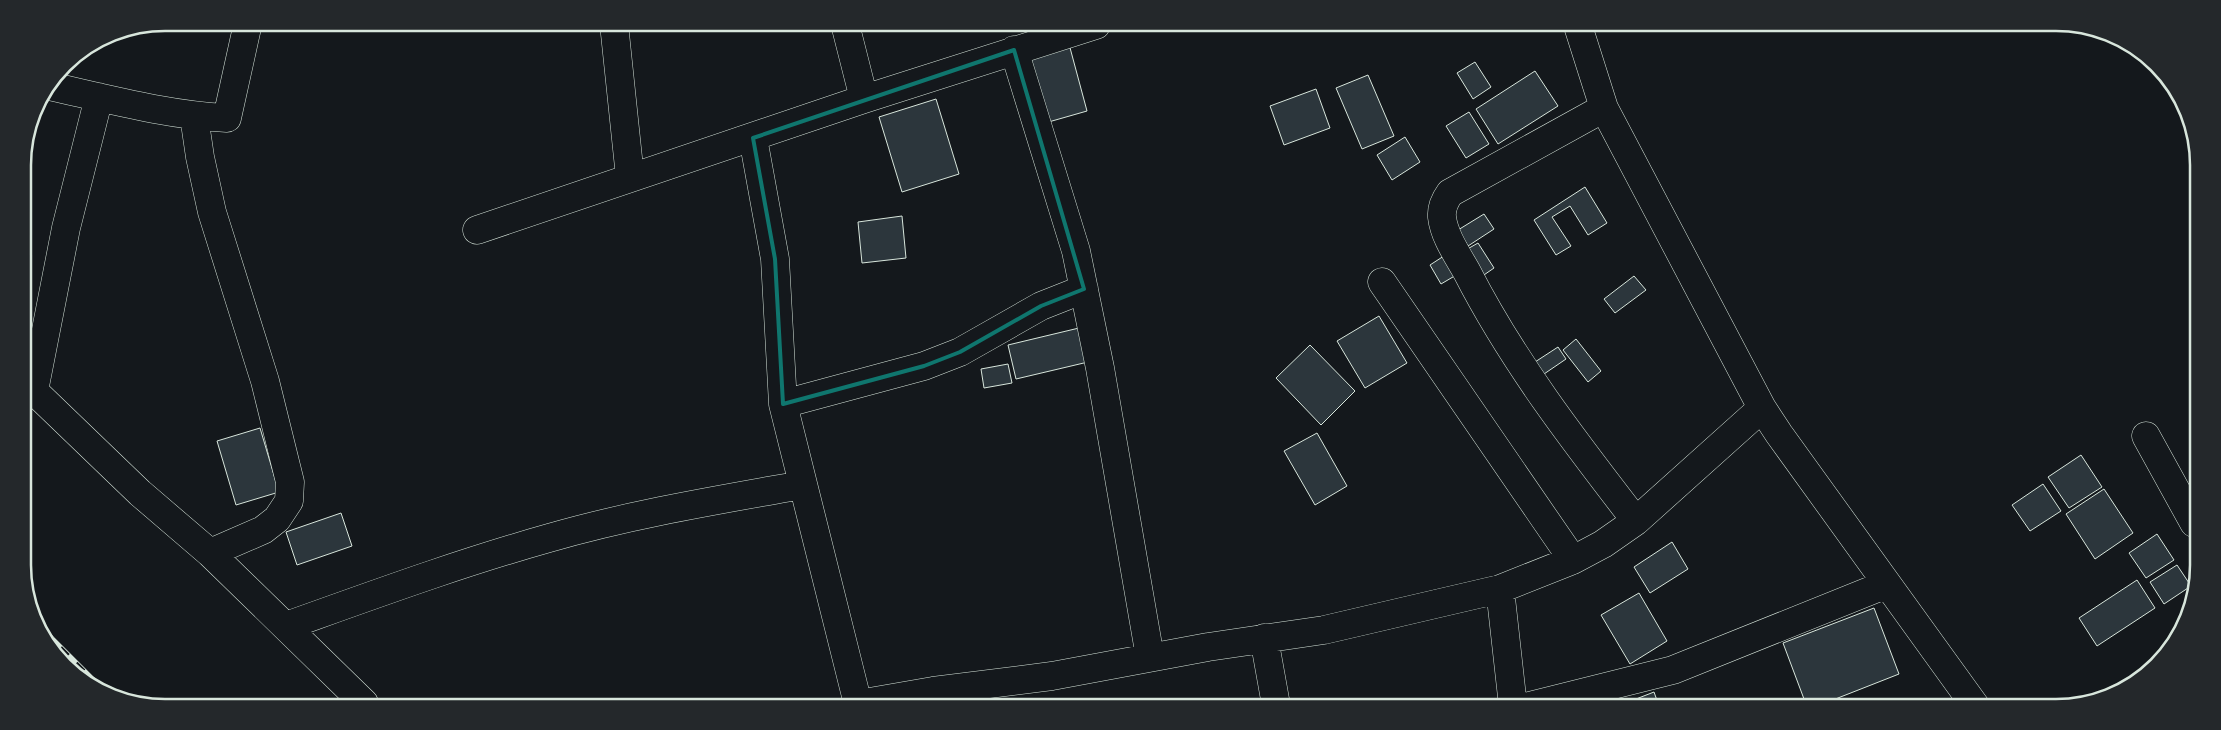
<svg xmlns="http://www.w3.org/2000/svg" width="2221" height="730" font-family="Merriweather,serif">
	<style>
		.building { fill: #2c363c; stroke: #d8e6dc }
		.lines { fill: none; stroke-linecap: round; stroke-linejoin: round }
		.street-casing { stroke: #d8e6dc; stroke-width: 29 }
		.street { stroke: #14181c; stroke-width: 28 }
		.rail-casing { stroke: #d8e6dc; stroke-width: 5.5 }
		.rail { stroke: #14181c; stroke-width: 4; stroke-dasharray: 11; stroke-linecap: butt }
		.marked { fill: none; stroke: #0f766e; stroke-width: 4; stroke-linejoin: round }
		.rim { fill: none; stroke: #d8e6dc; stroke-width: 2.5 }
	</style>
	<rect width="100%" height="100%" fill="#14181c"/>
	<path class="building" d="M1069,44L1087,111L1045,123L1026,56Z
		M1475,62L1491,87L1473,99L1457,73Z
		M1535,71L1558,106L1498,144L1476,109Z
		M1368,75L1394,136L1362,149L1336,88Z
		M1316,89L1330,128L1284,145L1270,106Z
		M936,99L959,174L902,192L879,117Z
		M1469,112L1489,144L1466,158L1446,126Z
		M1405,137L1420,162L1392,180L1377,155Z
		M1585,187L1607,223L1588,235L1570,206L1552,217L1571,246L1556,255L1534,220Z
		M1484,214L1494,229L1468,246L1458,230Z
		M902,216L906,258L862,263L858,222Z
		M1478,243L1494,268L1481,277L1464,251Z
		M1450,252L1463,271L1441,284L1430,265Z
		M1634,276L1646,290L1615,313L1604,299Z
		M1379,316L1407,363L1365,388L1337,341Z
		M1079,328L1088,362L1016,379L1008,345Z
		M1576,339L1601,371L1588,382L1563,350Z
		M1310,345L1355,391L1321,425L1276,378Z
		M1558,347L1566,359L1544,374L1535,362Z
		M1008,364L1012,383L984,388L981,369Z
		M260,428L279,492L236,505L217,441Z
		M1317,433L1347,486L1315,505L1284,451Z
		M2081,455L2102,487L2069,508L2048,477Z
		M2043,484L2061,511L2030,531L2012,505Z
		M2104,489L2133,533L2095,559L2066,514Z
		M341,513L352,546L297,565L286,532Z
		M2157,534L2174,560L2146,578L2129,553Z
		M1672,542L1688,569L1650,593L1634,567Z
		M2177,565L2191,586L2164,604L2150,582Z
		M2137,580L2155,608L2097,646L2079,618Z
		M1639,593L1667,641L1630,664L1601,615Z
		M1874,608L1899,674L1815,707H1807L1783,643Z
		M2180,633L2175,644H2174L2171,639Z
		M1654,692L1659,706H1618Z"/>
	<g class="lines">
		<g class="street-casing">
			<path id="street" d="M614,24L630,177
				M845,24L864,99
				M1578,26L1604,108L1762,408L1779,434L1976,707
				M1014,50L1076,251L1100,368L1150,657
				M49,86C108,99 167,115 227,118L248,23
				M1604,108L1450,193C1445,200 1441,207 1442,217C1444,236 1458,256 1467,272C1513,362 1575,442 1636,521
				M194,116L200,157L212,212L265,381L290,482L289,501L277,519L263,530L210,553
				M753,138L775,259L783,404L858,704
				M477,230L864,99L1096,25
				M1382,282L1573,560
				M24,383L34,391L140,493L210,553L364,703
				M34,391L66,228L99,97
				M783,404L924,366L960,352L1041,306L1084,289
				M2146,436L2194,523
				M1500,589L1513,706
				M286,626C373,595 460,563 549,538C632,514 718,500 802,485
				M1264,638L1276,705
				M858,704L933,691L1052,676L1208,647L1324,630L1500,589L1573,560L1603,544L1636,521L1762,408
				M1529,706L1673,670L1887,584"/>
		</g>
		<use href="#street" class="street"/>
		<g class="rail-casing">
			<path id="rail" d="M45,632L95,682"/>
		</g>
		<use href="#rail" class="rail"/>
	</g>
	<path class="marked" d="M1014,50L1084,289L1041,306L960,352L924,366L783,404L775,259L753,138Z"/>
	<path d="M0 0H2221V730H0ZM165 31H2056A134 134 0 0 1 2190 165V565A134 134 0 0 1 2056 699H165A134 134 0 0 1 31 565V165A134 134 0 0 1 165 31Z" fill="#24282b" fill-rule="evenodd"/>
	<path class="rim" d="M165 31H2056A134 134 0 0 1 2190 165V565A134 134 0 0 1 2056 699H165A134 134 0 0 1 31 565V165A134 134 0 0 1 165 31Z"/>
</svg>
